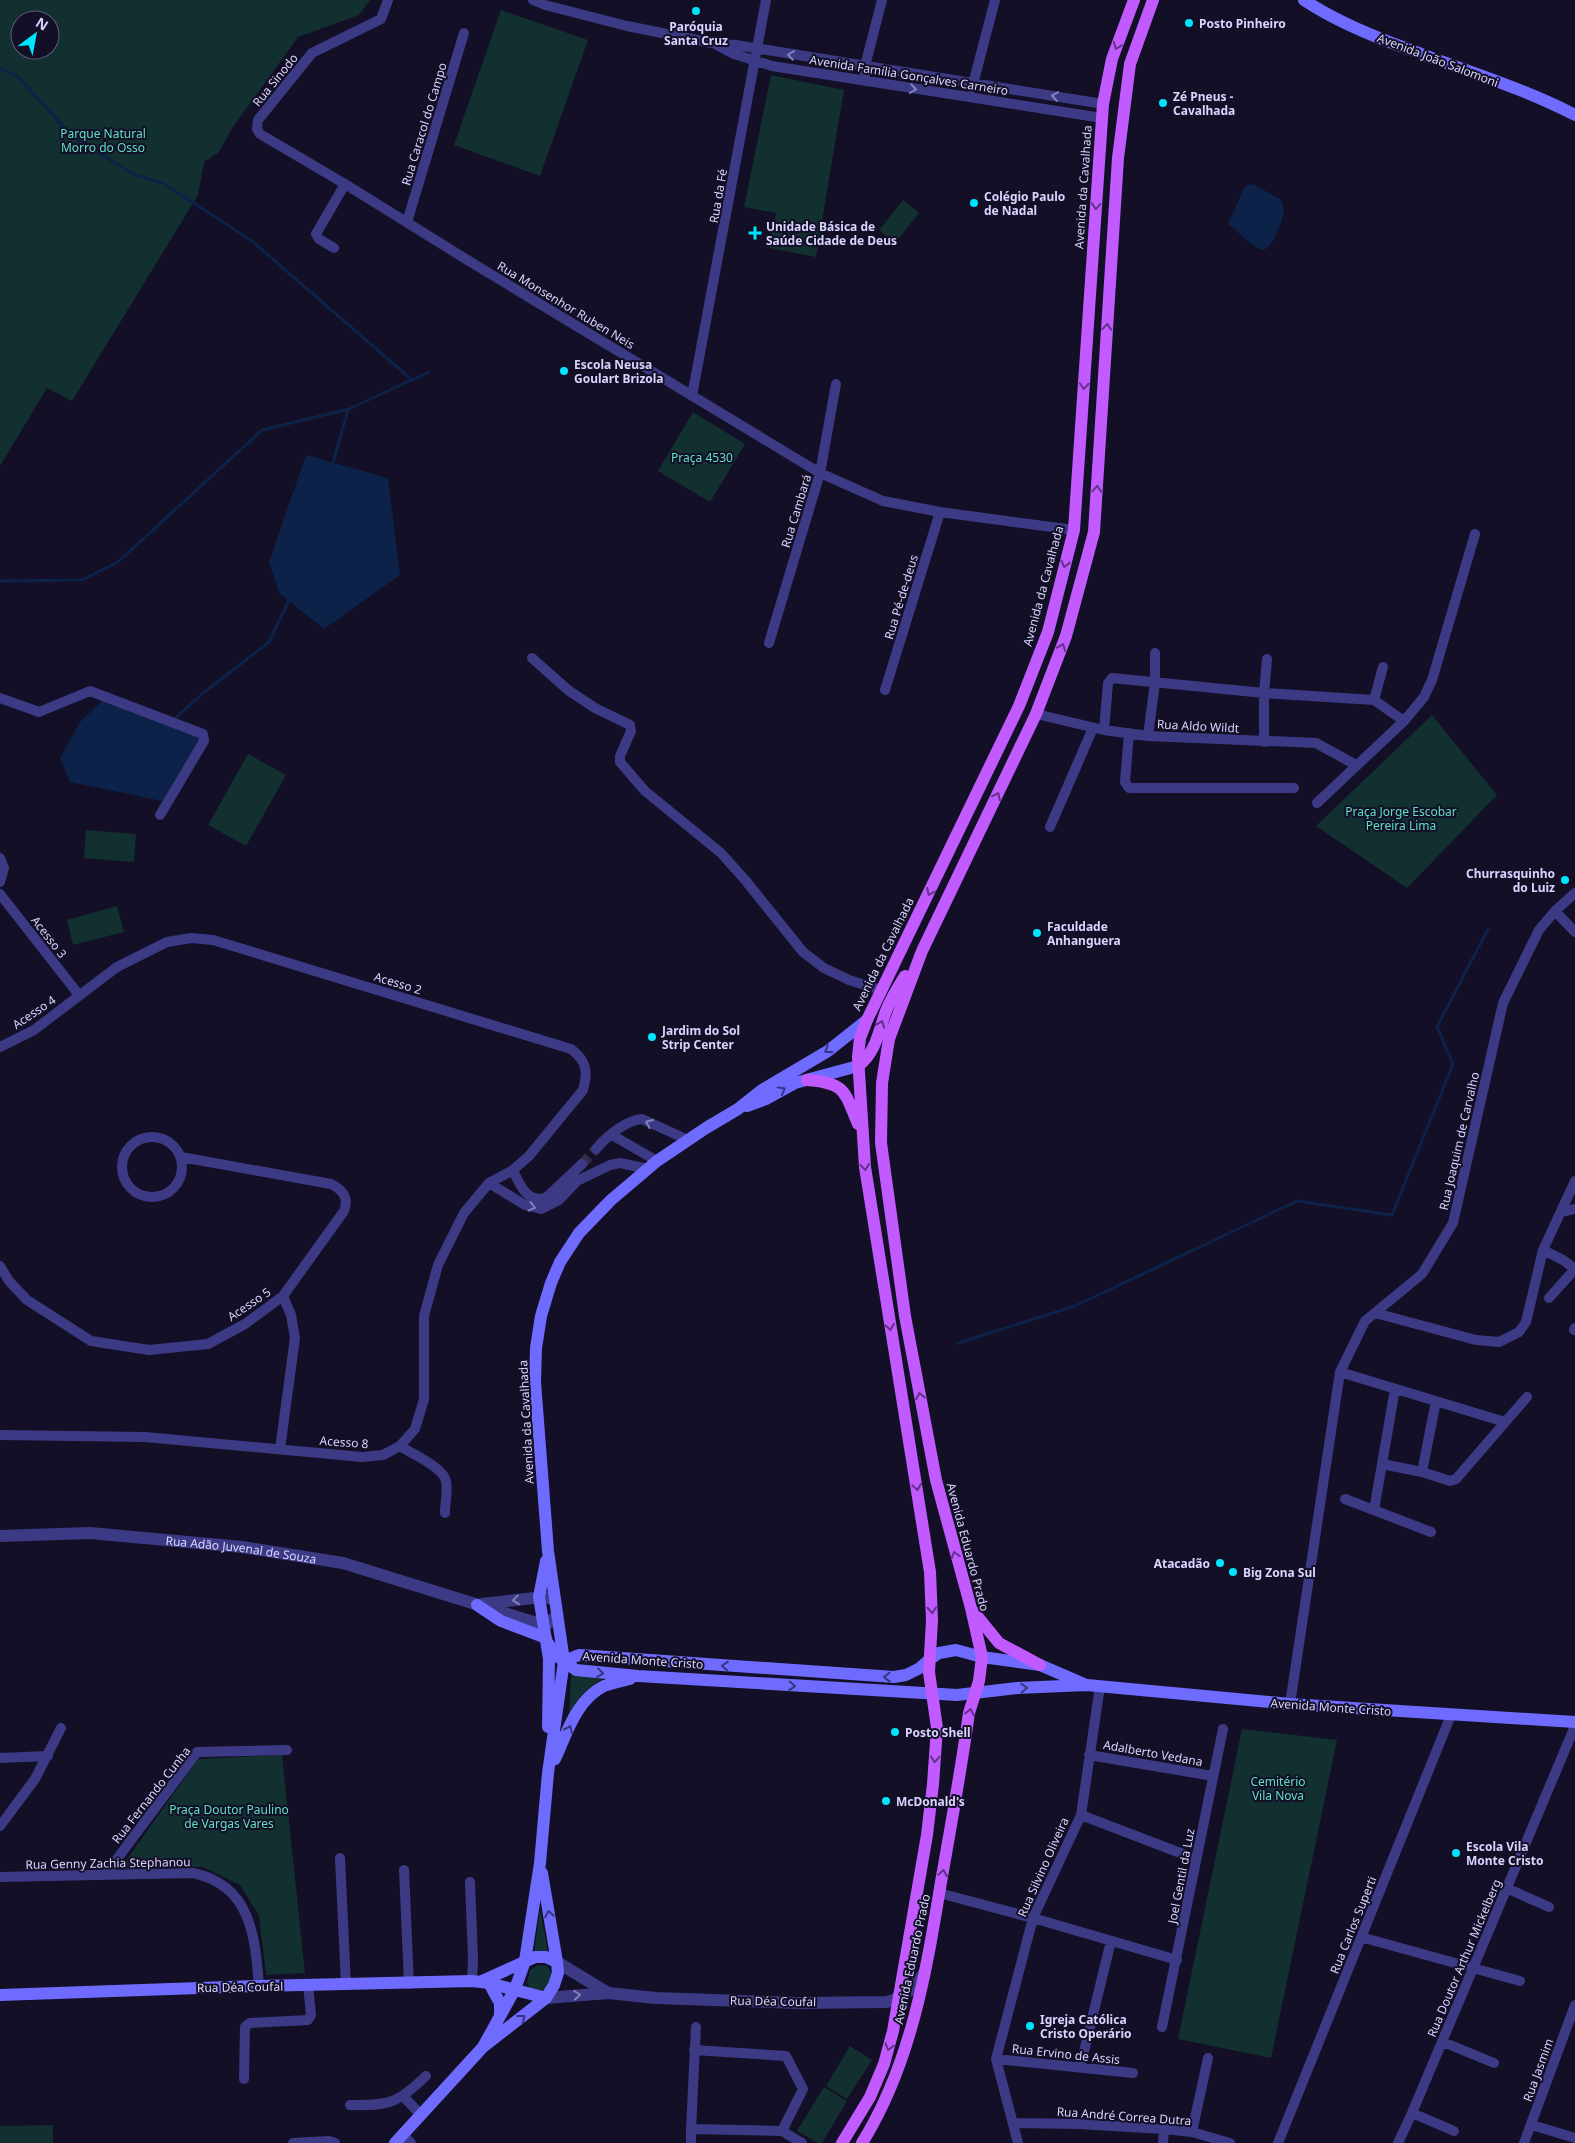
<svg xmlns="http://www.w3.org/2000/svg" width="1575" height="2143" font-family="'Noto Sans',sans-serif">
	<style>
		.green { fill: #12302f; fill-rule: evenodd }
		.water { fill: #0c2248 }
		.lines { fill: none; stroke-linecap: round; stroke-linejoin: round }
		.stream { stroke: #0c2248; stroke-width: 3 }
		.minor-tunnel { stroke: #312d47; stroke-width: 10; stroke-dasharray: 10 5; stroke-linecap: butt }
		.minor { stroke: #3d3a85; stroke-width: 10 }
		.tertiary { stroke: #3d3a85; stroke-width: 12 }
		.secondary { stroke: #6f6bff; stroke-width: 12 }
		.primary { stroke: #c25bff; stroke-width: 12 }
		.oneway { stroke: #623188 }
		.oneway2 { stroke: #837fbc }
		.oneway3 { stroke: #38347d }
		.poi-dot { fill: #00e5ff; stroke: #130f26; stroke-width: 2 }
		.labels { text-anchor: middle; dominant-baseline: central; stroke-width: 4; stroke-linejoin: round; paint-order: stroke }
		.poi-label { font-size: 12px; font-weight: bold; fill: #d9d4ff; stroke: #130f26; text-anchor: start }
		.street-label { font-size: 12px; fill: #d9d4ff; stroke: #130f26 }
		.park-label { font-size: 12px; fill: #5fe0c0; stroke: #130f26 }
	</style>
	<rect width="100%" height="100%" fill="#130f26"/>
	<path class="green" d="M0,0H370L359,15L298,37L233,127L219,152L204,162L198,195L72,401L47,388L0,466ZM20,20H50V50H20Z
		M501,10L588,40L540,176L454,145Z
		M771,75L844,90L816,257L769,248L776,213L744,207Z
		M903,200L919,213L895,243L879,230Z
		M693,412L745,444L710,502L658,471Z
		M1432,715L1497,795L1407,888L1316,826Z
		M248,754L286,775L246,846L208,825Z
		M86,830L136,834L134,862L84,858Z
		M117,906L124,932L73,945L67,920Z
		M571,1675L606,1677C589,1686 579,1696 569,1713Z
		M1242,1729L1337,1740L1271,2058L1178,2039Z
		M282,1755L305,1973L266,1975L259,1916L240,1885L203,1867L120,1869L198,1759Z
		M540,1908L548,1953H534Z
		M538,1965L547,1966L552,1973L547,1989L543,1993L531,1990L527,1983L530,1970Z
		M850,2046L872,2060L847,2099L826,2086Z
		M824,2087L847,2101L822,2143H818L797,2131Z
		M53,2125V2143H0V2126Z"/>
	<path class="water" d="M1253,184L1280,199C1281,202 1284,207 1284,210C1284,218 1272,251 1262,250C1255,249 1236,230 1228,224L1245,186Z
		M306,455L388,478L400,575L324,629L279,593L269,562Z
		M102,701L201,737L162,801L70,782L60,758L80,722Z"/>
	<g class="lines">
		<path class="stream" d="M0,68L18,77L73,137L135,175L163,183L252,241L412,380
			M332,466L348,410
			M0,581L82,580L118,562L262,430L349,409L429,372
			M172,721L202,694L269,642L290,598
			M958,1343L1075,1306L1297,1201L1392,1215L1453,1064L1437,1027L1488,929"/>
		<path class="minor-tunnel" d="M582,1164L596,1149"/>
		<path class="minor" d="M388,0L381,19L312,53L258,120L257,129L260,134L345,184L469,261L820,473L883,501L940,512L1074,530
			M533,0L545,5L627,26L717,44L736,45L1103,104
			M717,45L734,54L772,66L1102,118
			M865,81V66L882,0
			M972,88L995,0
			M407,222L464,33
			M334,248L319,239L316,234L345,184
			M692,396L766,0
			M769,643L820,473L836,384
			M532,658L568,690L595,708L630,725L631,731L620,756V762L645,791L721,853L746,881L803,952L824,968L849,980L881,990
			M885,690L940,512
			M0,698L39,712L90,691L203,734L204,741L160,815
			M1374,700L1383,667
			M1036,714L1104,730L1148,736L1316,743L1356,765
			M1104,730L1108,683L1112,678L1264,693L1374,700L1404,721
			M1129,733L1125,782L1129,788H1294
			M1148,736L1155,683V653
			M1264,742V693L1267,659
			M1317,803L1404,721L1424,697L1432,680L1475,534
			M1050,827L1093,728
			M0,858L4,868L0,882
			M0,894L79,995
			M1555,911L1575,932
			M0,1047L34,1030L117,967L167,942L191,938L213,940L571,1049C587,1061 588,1072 583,1090L529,1156L513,1170L489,1183L464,1213L438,1265L424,1316V1399L415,1429L400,1446L383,1455L362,1457L145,1437L0,1435
			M612,1135L657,1161
			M122 1167a30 30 0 1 1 60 0a30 30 0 1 1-60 0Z
			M596,1149C606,1137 626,1120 642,1119L688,1140
			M513,1170C519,1184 528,1205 547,1197L582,1164
			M489,1183L525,1205L541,1209L559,1200L577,1181L610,1165L620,1163L648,1169
			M1561,1212L1575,1209
			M1543,1250L1563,1260L1575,1269
			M0,1266L9,1281L27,1300L91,1341L149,1350L208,1344L245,1324L283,1296L344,1211C349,1198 343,1190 331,1184L181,1157
			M1549,1298L1575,1269
			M1375,1313L1476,1340L1499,1342L1519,1332L1526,1322L1543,1250L1575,1181
			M1574,1330L1575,1328
			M1340,1372L1505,1422
			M400,1446C412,1454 443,1467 446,1481C448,1491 445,1503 445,1513
			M280,1449L295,1338L291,1315L283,1296
			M1382,1464L1422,1472L1436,1401
			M1422,1472L1450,1481L1456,1479L1527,1397
			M1345,1499L1431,1532
			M1374,1510L1395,1389
			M1290,1704L1340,1372L1365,1321L1422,1274L1453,1223L1503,1003L1539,930L1555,911L1575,893
			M1089,1755L1213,1776
			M0,1758L48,1756
			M1081,1815L1196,1859
			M0,1826L35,1779L61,1728
			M340,1858L346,1985
			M404,1870L409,1984
			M105,1875L197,1752L287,1750
			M0,1877L193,1873C251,1885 255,1936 259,1986
			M470,1882L473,1959L472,1981
			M1506,1888L1549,1907
			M939,1893L1033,1918L1177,1960
			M1361,1937L1520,1981
			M696,2027L691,2129L782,2131L802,2143
			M1162,2027L1223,1729
			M1443,2042L1494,2063
			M694,2050L786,2056L803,2089L782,2131
			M996,2059L1133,2073
			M1080,2068L1111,1941
			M244,2079L245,2027L250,2023L308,2020L311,2015L308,1985
			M403,2096L421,2115
			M350,2105C389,2106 398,2103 426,2076
			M1412,2113L1454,2131
			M1014,2123L1078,2124L1164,2129L1192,2132L1230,2143
			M1532,2125L1575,2138
			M691,2129V2143
			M1192,2132L1208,2058
			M403,2135L411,2143
			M293,2143L329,2141L335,2143
			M1018,2143L996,2059L1033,1918L1081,1815L1100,1686
			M1163,2143L1164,2129
			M1278,2143L1451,1715
			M1398,2143L1412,2113L1575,1726
			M1524,2143L1575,2005"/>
		<g class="tertiary">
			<path id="s1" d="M0,1536L90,1533L242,1547L343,1563L543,1625L549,1623L556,1616"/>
			<path d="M482,1604L543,1597L554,1599"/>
			<path d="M557,1962L608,1993"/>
			<path d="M546,1998L608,1993L656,1998L797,2003L887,2002C906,1997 914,1987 925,1972"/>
		</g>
		<path class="secondary" d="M1304,0C1337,22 1374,37 1411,50C1466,71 1523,88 1575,115
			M747,1106L766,1099L795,1083L858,1066
			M546,1561L539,1597L549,1659L548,1727
			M477,1605L501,1621L546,1638
			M547,1642L558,1657L576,1670L638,1676L957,1695L1017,1688L1087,1685L1290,1704L1575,1722
			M564,1661L579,1655L894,1677L906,1675L920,1668L930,1659L939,1653L956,1650L982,1657L1040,1665L1084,1684
			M555,1759C567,1733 576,1700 604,1686C612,1683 622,1681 630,1679
			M480,1982L535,1957H546L557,1962
			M489,1983L500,2003V2015
			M0,1995L259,1986L472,1981L489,1983L546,1998
			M483,2047L515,1989L525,1961L540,1863L548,1773L564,1661L548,1551L535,1382L536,1348L541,1316L551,1283L560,1262L579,1233L611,1200L657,1161L706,1128L738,1109L762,1090L828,1051L867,1020
			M395,2143L483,2047L546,1998L554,1985L558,1973L557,1962L542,1873"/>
		<path class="primary" d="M858,1066C876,1053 879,1030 886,1011C891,999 898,987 905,976
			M807,1080C846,1083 844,1091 858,1124
			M973,1611L999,1643L1040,1665
			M842,2143L870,2097L884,2064L893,2031L927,1835L933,1784L937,1728L929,1672L932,1620L930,1572L865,1167L858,1057L860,1038L867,1020L1019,706L1048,632L1074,530L1103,104L1112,59L1134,0
			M862,2143C911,2064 926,1973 941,1882C951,1826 961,1770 969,1713L979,1681L982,1657L971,1608L936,1480L905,1316L881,1143L882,1083L889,1039L922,951L1036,714L1066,636L1094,532L1118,158L1130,64L1153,0"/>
	</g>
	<defs><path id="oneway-chevron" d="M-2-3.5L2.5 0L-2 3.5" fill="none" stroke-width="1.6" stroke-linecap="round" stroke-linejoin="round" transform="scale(1.25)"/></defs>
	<g class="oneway">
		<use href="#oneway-chevron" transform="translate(1117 46) rotate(111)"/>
		<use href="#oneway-chevron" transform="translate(1096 206) rotate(94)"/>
		<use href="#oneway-chevron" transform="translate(1107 327) rotate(-86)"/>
		<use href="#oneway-chevron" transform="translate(1084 386) rotate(94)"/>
		<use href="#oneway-chevron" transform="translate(1097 489) rotate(-86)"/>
		<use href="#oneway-chevron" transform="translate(1065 564) rotate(104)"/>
		<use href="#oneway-chevron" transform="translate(1062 647) rotate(-68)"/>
		<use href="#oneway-chevron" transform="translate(997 796) rotate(-64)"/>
		<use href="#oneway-chevron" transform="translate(930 892) rotate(116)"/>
		<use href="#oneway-chevron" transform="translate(881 1024) rotate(-70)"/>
		<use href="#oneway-chevron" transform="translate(865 1167) rotate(83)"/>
		<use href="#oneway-chevron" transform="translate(890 1327) rotate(81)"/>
		<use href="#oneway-chevron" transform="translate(920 1396) rotate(-101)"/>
		<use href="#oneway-chevron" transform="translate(917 1487) rotate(81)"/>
		<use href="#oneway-chevron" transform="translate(955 1555) rotate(-106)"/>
		<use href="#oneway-chevron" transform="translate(932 1610) rotate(87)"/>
		<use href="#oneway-chevron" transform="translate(970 1712) rotate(-78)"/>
		<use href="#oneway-chevron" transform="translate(935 1759) rotate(93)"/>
		<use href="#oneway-chevron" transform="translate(943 1873) rotate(-80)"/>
		<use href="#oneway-chevron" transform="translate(889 2047) rotate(106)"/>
	</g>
	<g class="oneway2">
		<use href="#oneway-chevron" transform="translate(791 55) rotate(-171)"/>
		<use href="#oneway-chevron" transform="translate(913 89) rotate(9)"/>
		<use href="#oneway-chevron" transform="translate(1055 96) rotate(-171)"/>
		<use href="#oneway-chevron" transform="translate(649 1123) rotate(-157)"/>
		<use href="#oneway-chevron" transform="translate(532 1207) rotate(14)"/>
		<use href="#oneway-chevron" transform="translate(516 1600) rotate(173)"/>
		<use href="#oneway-chevron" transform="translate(577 1995) rotate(-5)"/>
	</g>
	<g class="oneway3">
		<use href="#oneway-chevron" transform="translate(828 1050) rotate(147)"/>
		<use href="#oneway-chevron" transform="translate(782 1090) rotate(-29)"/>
		<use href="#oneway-chevron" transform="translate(725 1666) rotate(-176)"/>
		<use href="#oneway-chevron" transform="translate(600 1673) rotate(6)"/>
		<use href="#oneway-chevron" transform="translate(887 1677) rotate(-180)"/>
		<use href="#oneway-chevron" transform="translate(792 1686) rotate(4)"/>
		<use href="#oneway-chevron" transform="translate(1024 1688) rotate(-3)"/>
		<use href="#oneway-chevron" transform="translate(569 1729) rotate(-66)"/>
		<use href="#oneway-chevron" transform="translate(549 1914) rotate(-100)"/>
		<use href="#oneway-chevron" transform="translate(522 2018) rotate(-37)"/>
	</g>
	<g class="poi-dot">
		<circle cx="696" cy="11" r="5"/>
		<circle cx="1189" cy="23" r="5"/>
		<circle cx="1163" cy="103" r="5"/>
		<circle cx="974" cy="203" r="5"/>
		<path d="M752.5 225.5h5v5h5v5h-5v5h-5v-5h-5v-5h5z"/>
		<circle cx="564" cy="371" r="5"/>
		<circle cx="1565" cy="880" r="5"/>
		<circle cx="1037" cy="933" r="5"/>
		<circle cx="652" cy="1037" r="5"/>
		<circle cx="1220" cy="1563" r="5"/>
		<circle cx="1233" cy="1572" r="5"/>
		<circle cx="895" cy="1732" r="5"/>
		<circle cx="886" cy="1801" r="5"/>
		<circle cx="1456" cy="1853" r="5"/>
		<circle cx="1030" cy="2026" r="5"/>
	</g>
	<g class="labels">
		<g class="poi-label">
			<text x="1199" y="23">Posto Pinheiro</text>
			<text x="696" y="26" text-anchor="middle">Paróquia<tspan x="696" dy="14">Santa Cruz</tspan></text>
			<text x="1173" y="96">Zé Pneus -<tspan x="1173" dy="14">Cavalhada</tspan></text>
			<text x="984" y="196">Colégio Paulo<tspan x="984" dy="14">de Nadal</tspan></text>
			<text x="766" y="226">Unidade Básica de<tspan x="766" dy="14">Saúde Cidade de Deus</tspan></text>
			<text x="574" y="364">Escola Neusa<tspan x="574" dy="14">Goulart Brizola</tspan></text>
			<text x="1555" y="873" text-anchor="end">Churrasquinho<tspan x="1555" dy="14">do Luiz</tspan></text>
			<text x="1047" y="926">Faculdade<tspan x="1047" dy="14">Anhanguera</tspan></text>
			<text x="662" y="1030">Jardim do Sol<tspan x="662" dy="14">Strip Center</tspan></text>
			<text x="1210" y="1563" text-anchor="end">Atacadão</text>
			<text x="1243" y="1572">Big Zona Sul</text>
			<text x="905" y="1732">Posto Shell</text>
			<text x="896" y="1801">McDonald's</text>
			<text x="1466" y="1846">Escola Vila<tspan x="1466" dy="14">Monte Cristo</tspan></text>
			<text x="1040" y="2019">Igreja Católica<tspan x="1040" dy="14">Cristo Operário</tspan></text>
		</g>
		<g class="street-label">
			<text transform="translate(1438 60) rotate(21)">Avenida João Salomoni</text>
			<text transform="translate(909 75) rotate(9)">Avenida Família Gonçalves Carneiro</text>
			<text transform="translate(275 80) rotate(-51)">Rua Sinodo</text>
			<text transform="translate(424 124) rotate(-73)">Rua Caracol do Campo</text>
			<text transform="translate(1083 187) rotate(-86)">Avenida da Cavalhada</text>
			<text transform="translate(718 196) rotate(-80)">Rua da Fé</text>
			<text transform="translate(566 305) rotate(31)">Rua Monsenhor Ruben Neis</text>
			<text transform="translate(796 511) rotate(-73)">Rua Cambará</text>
			<text transform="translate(1043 586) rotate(-75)">Avenida da Cavalhada</text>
			<text transform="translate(901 597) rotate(-73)">Rua Pé-de-deus</text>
			<text transform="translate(1198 726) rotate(3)">Rua Aldo Wildt</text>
			<text transform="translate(49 937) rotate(52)">Acesso 3</text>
			<text transform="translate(883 954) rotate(-64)">Avenida da Cavalhada</text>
			<text transform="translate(398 983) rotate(17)">Acesso 2</text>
			<text transform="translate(34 1012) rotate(-34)">Acesso 4</text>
			<text transform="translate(1459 1141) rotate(-77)">Rua Joaquim de Carvalho</text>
			<text transform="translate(249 1304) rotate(-34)">Acesso 5</text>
			<text transform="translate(526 1422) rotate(-93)">Avenida da Cavalhada</text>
			<text transform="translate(344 1442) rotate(4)">Acesso 8</text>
			<text transform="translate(968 1547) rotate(75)">Avenida Eduardo Prado</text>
			<text stroke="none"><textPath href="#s1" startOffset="242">Rua Adão Juvenal de Souza</textPath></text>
			<text transform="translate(643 1660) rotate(4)">Avenida Monte Cristo</text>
			<text transform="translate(1331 1707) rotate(4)">Avenida Monte Cristo</text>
			<text transform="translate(1153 1753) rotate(10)">Adalberto Vedana</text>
			<text transform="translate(151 1795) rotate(-52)">Rua Fernando Cunha</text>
			<text transform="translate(108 1863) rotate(-1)">Rua Genny Zachia Stephanou</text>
			<text transform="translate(1043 1867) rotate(-66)">Rua Silvino Oliveira</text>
			<text transform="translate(1181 1876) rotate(-79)">Joel Gentil da Luz</text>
			<text transform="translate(1353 1925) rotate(-68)">Rua Carlos Superti</text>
			<text transform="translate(1464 1958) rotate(-67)">Rua Doutor Arthur Mickelberg</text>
			<text transform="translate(912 1959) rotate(-78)">Avenida Eduardo Prado</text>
			<text transform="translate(240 1987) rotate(-1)">Rua Déa Coufal</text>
			<text transform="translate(773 2001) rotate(1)">Rua Déa Coufal</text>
			<text transform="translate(1066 2054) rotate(6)">Rua Ervino de Assis</text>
			<text transform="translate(1538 2070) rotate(-70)">Rua Jasmim</text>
			<text transform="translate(1124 2116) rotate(4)">Rua André Correa Dutra</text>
		</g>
		<g class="park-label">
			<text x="103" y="133">Parque Natural<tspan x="103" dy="14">Morro do Osso</tspan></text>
			<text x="702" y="457">Praça 4530</text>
			<text x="1401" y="811">Praça Jorge Escobar<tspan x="1401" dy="14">Pereira Lima</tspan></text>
			<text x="1278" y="1781">Cemitério<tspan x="1278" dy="14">Vila Nova</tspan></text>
			<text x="229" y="1809">Praça Doutor Paulino<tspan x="229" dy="14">de Vargas Vares</tspan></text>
		</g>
	</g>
	<g transform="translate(35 35) rotate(32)"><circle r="24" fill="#130f26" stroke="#625e7d"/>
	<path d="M0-4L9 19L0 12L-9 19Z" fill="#00e5ff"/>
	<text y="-8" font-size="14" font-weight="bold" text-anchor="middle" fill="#d9d4ff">N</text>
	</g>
</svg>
